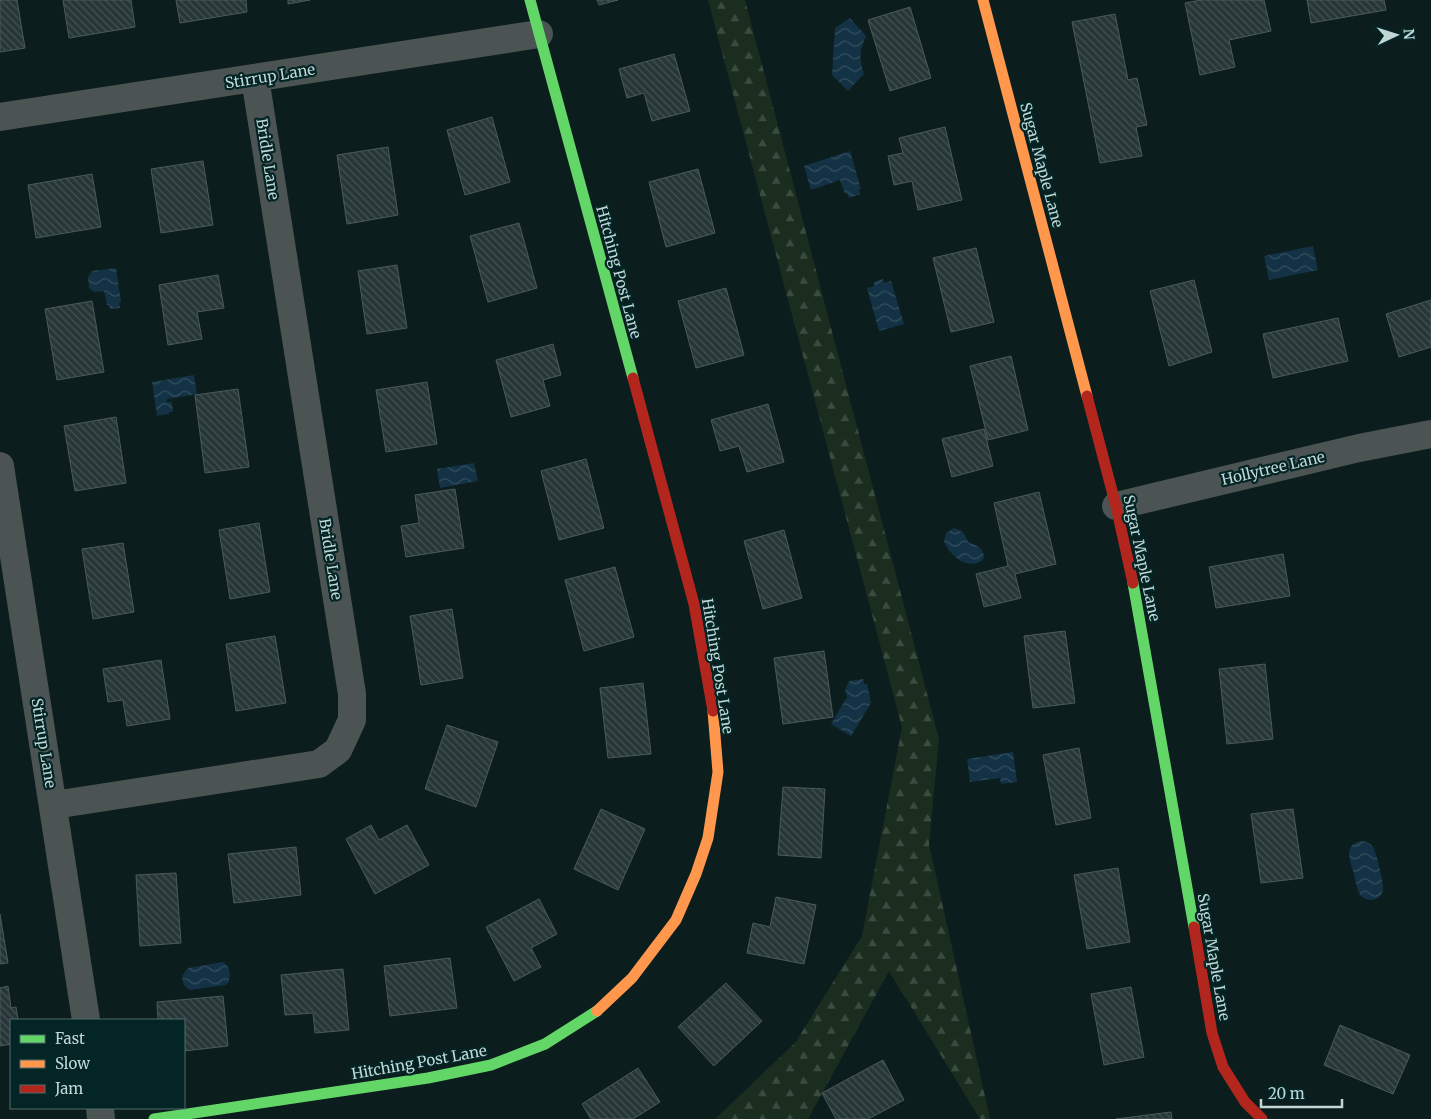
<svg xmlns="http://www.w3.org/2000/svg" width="1431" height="1119" font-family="Merriweather,serif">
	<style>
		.forest { fill: url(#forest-firs) }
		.water { fill: url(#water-waves) }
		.building { fill: url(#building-back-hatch); stroke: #4b5b5d }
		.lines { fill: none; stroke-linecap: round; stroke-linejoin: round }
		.street { stroke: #4b5453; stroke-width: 28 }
		.fast { stroke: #63d668; stroke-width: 11 }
		.slow { stroke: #ff974d; stroke-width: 11 }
		.jam { stroke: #b3261e; stroke-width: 11 }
		.labels { text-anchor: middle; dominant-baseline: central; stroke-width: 4.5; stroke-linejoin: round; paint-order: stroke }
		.street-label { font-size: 15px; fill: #c1d7d6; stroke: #042525 }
	</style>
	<defs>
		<pattern id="forest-firs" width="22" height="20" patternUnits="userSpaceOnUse" patternTransform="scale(1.25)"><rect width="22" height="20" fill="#1a2d1f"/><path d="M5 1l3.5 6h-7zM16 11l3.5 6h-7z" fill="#3a4b3f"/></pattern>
		<pattern id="water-waves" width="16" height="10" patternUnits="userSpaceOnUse" patternTransform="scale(1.25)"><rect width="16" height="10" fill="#133245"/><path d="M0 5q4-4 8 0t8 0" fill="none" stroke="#344f5f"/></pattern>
		<pattern id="building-back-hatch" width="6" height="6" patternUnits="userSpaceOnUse" patternTransform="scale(1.25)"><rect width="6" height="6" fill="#273638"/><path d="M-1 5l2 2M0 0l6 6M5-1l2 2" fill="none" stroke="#455254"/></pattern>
	</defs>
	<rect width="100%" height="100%" fill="#0c1d1d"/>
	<path class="forest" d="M708,0H745L939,739L929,844L990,1119H980L889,971L808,1119H715L795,1043L862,936L902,727Z"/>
	<path class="water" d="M850,18L866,36C859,53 859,57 864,74L848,91L832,75L835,28Z
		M850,151L861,189H859L860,194L849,198L847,193L845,194L840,180L811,190L804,166Z
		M1313,246L1318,270L1269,280L1264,256Z
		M116,268L121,302L119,303L120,308L110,309L109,305H107L104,291L94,292L89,288L88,277L92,271Z
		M883,279L884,283L891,281L904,324L879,331L867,288L874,286V282Z
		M194,375L197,394L167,399V402H172L173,412H169V414L157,416L152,382Z
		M474,463L478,481L440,488L437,469Z
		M954,528L963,532L969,543C977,545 982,547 984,556L983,560C967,571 951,556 944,542L946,533Z
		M863,679L864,684H867L871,703L851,736L831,724L847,697L845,690L849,681Z
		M1013,752L1017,782L1001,784L1000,778L970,782L967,759Z
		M1363,841C1367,842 1370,843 1373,847C1376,851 1384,884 1383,889C1382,901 1367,903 1360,895C1357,888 1355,881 1354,874C1350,861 1342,843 1363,841Z
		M223,962C231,967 231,975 228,983L225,985L190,990C183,987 183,983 182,976L188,968Z"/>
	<path class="building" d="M0,0H17L25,48L0,52Z
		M63,0H131L135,27L69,38Z
		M176,0H246L247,12L180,23Z
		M288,0H310L288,4Z
		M597,0H618L599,5Z
		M1201,0H1264L1271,31L1229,40L1235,67L1200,75L1185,3Z
		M1307,0H1384L1386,10L1311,23Z
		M910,7L931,78L890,91L868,20Z
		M1115,14L1128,80L1137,78L1147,125L1136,127L1142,156L1100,163L1072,22Z
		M674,54L690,111L652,121L644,93L627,98L619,69Z
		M492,117L510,182L465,195L447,130Z
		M945,127L962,200L918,210L912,181L894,185L888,156L903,153L899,138Z
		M388,147L398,215L347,224L337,155Z
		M203,161L213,225L161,233L151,169Z
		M698,169L715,233L666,247L649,182Z
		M92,174L101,227L36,238L28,185Z
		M519,223L537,288L488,302L470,236Z
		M976,248L994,322L951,332L933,258Z
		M397,265L407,328L367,334L358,271Z
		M218,275L224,308L197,312L202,339L168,345L159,285Z
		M1194,280L1212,352L1169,366L1150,291Z
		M726,288L744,355L696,368L678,301Z
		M1431,300V347L1399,357L1386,314Z
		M92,301L104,372L57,380L45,309Z
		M1338,318L1348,361L1273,378L1263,334Z
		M553,344L561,375L543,380L550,406L511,417L496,360Z
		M1011,356L1028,430L988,440L970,366Z
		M427,382L437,444L386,452L376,390Z
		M238,389L249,467L205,473L195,395Z
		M768,404L784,462L747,472L739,446L720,451L711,420Z
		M116,417L126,483L75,491L64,426Z
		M984,429L993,466L952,477L942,439Z
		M586,459L604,528L559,540L541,471Z
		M455,489L464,548L406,557L401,526L419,523L415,495Z
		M1039,492L1056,564L1015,574L1021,598L984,607L976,574L1008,566L994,503Z
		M259,523L270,592L230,599L219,530Z
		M784,530L802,598L763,609L744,541Z
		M123,543L134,612L93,619L82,549Z
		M1283,554L1290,596L1216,608L1209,567Z
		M615,567L634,637L584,651L565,580Z
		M452,609L463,678L421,685L410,616Z
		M1065,631L1075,703L1033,708L1024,636Z
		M275,636L286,703L236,711L226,644Z
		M824,651L833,717L783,724L774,658Z
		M161,660L170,719L127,726L123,700L108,702L103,669Z
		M1265,664L1273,739L1227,744L1219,669Z
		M643,683L651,754L608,758L600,688Z
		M447,725L498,742L476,807L425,789Z
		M1079,748L1091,818L1056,825L1043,755Z
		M783,787L825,789L821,858L778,855Z
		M601,809L645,829L618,890L574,869Z
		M1293,809L1303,878L1261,883L1251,814Z
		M371,825L379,840L407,825L429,865L375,894L346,839Z
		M296,847L301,895L234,903L228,854Z
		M1118,868L1130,942L1087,949L1074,875Z
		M176,873L181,943L140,946L136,875Z
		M776,897L816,905L804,964L747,953L753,923L770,927Z
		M539,899L557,934L531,948L541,967L514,981L486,927Z
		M0,914L8,963L0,964Z
		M450,958L457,1008L390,1016L384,966Z
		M343,969L349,1030L315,1033L313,1013L285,1015L281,975Z
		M726,983L762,1021L714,1066L678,1027Z
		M8,986L11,1008L16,1007L18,1020H11V1044L0,1046V988Z
		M1131,987L1144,1057L1104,1065L1091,994Z
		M223,996L228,1046L184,1051V1020H158L157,1002Z
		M1340,1025L1410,1055L1393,1094L1324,1065Z
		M883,1060L904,1100L868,1119H836L822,1093Z
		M638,1068L660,1102L633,1119H591L582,1104Z
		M1171,1112L1172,1119H1116Z"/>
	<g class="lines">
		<path class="street" d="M0,117L539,34
			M0,466L86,1020
			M1116,506L1359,448L1431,434
			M54,805L319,764L338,750L352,720V694L255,78
			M100,1108L101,1119"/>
		<path class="fast" d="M530,0L633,378
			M1133,583L1194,927
			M154,1119L428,1078L491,1065L545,1044L597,1011"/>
		<path class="slow" d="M983,0L1087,396
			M597,1011L632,978L676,920L696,874L708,838L718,772L713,711"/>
		<path class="jam" d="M633,378L694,604L713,711
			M1087,396L1116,506L1133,583
			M1194,927L1212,1033L1223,1067L1245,1102L1262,1119"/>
	</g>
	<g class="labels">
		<g class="street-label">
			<text transform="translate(270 76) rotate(-9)">Stirrup Lane</text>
			<text transform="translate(268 159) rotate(81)">Bridle Lane</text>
			<text transform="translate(1042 165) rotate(75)">Sugar Maple Lane</text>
			<text transform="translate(619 272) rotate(75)">Hitching Post Lane</text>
			<text transform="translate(1273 468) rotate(-13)">Hollytree Lane</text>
			<text transform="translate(1142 558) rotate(78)">Sugar Maple Lane</text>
			<text transform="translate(331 559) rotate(81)">Bridle Lane</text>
			<text transform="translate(718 666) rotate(81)">Hitching Post Lane</text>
			<text transform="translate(44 743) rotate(81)">Stirrup Lane</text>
			<text transform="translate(1214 957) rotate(80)">Sugar Maple Lane</text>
			<text transform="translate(419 1062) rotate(-10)">Hitching Post Lane</text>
		</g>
	</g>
	<rect x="10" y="1019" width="175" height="90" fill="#042525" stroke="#506c6c"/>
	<rect x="20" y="1035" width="25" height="8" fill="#63d668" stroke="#506c6c"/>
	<text x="55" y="1044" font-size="15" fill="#c1d7d6">Fast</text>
	<rect x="20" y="1060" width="25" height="8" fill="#ff974d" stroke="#506c6c"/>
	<text x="55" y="1069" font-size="15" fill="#c1d7d6">Slow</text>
	<rect x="20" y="1085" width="25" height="8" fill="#b3261e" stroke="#506c6c"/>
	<text x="55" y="1094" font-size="15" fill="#c1d7d6">Jam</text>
	<g transform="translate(1396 35) rotate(86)" stroke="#042525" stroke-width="4" paint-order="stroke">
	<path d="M0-4L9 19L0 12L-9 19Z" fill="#c1d7d6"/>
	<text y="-8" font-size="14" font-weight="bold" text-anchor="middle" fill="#c1d7d6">N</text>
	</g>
	<path d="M1261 1099v8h81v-8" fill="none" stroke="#c1d7d6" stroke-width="2.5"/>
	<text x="1268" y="1099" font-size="15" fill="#c1d7d6" stroke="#042525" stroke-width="4" paint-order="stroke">20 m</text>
</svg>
